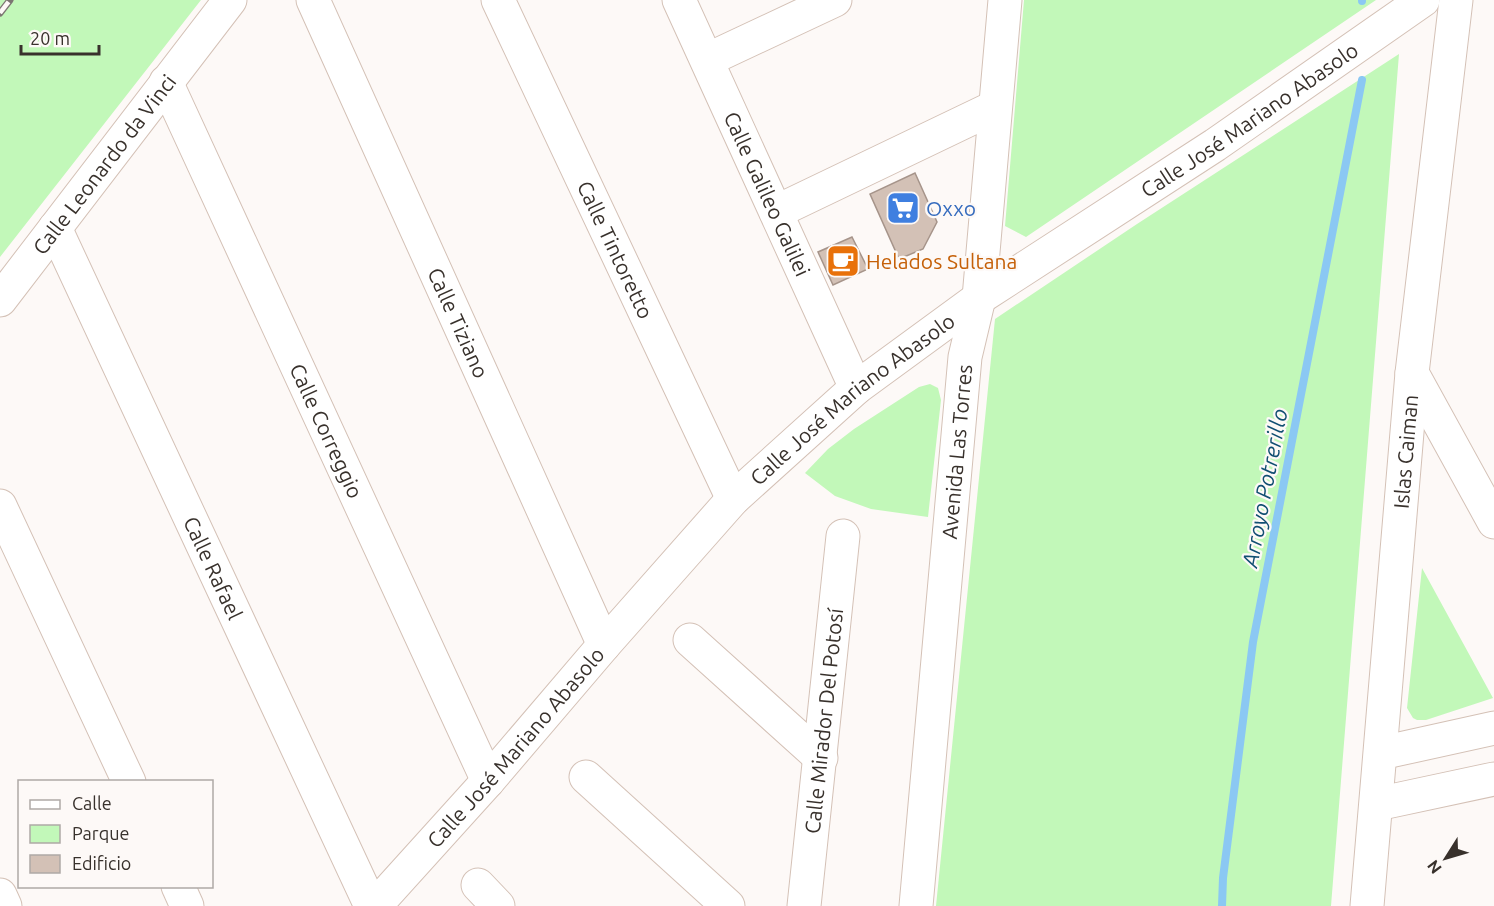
<svg xmlns="http://www.w3.org/2000/svg" width="1494" height="906" font-family="Ubuntu,sans-serif">
	<style>
		.green { fill: #c2f8b9 }
		.lines { fill: none; stroke-linecap: round; stroke-linejoin: round }
		.stream { stroke: #8bc8f3; stroke-width: 8 }
		.building { fill: #d3c1b6; stroke: #a6948a; stroke-width: 1.5 }
		.minor-casing { stroke: #d4c1b6; stroke-width: 35 }
		.minor { stroke: #fff; stroke-width: 33 }
		.rail-casing { stroke: #7c7672; stroke-width: 7 }
		.rail { stroke: #fdf9f7; stroke-width: 4.5; stroke-dasharray: 14; stroke-linecap: butt }
		.labels { text-anchor: middle; dominant-baseline: central; stroke-width: 4.5; stroke-linejoin: round; paint-order: stroke }
		.street-label { font-size: 21px; fill: #38312c; stroke: #fdf9f7 }
		.shop-label { font-size: 21px; fill: #366cbe; stroke: #fdf9f7; text-anchor: start }
		.food-label { font-size: 21px; fill: #c56008; stroke: #fdf9f7; text-anchor: start }
		.water-label { font-size: 22px; font-style: italic; fill: #114f72; stroke: #fdf9f7 }
	</style>
	<rect width="100%" height="100%" fill="#fdf9f7"/>
	<path class="green" d="M0,0H201L0,257Z
		M1024,0H1376L1026,237L1005,226Z
		M1399,54L1331,906H936L995,319L1137,224Z
		M930,384L938,388L941,400L928,517L871,509L835,496L805,473L828,449L854,429L919,387Z
		M1422,568L1493,698L1426,720H1417L1413,718L1407,708Z"/>
	<g class="lines">
		<path class="stream" d="M1362,1V0
			M1222,906L1223,878L1253,642L1362,80"/>
	</g>
	<path class="building" d="M915,173L937,222L923,249L899,259L870,194Z
		M852,237L868,269L833,285L818,252Z"/>
	<g class="lines">
		<g class="minor-casing">
			<g id="minor">
				<path id="s1" d="M313,0L604,645"/>
				<path id="s2" d="M498,0L733,499"/>
				<path id="s3" d="M679,0L856,388"/>
				<path d="M707,60L835,0"/>
				<path id="s4" d="M166,82L488,781"/>
				<path d="M776,212L995,107"/>
				<path id="s5" d="M55,228L371,906"/>
				<path id="s6" d="M0,300L230,0"/>
				<path d="M1412,373L1494,522"/>
				<path d="M0,506L129,782"/>
				<path d="M690,640L821,758"/>
				<path d="M1381,753L1494,728"/>
				<path d="M586,777L728,906"/>
				<path d="M1377,804L1494,779"/>
				<path d="M478,885L498,906"/>
				<path d="M178,886L187,906"/>
				<path d="M0,895L5,906"/>
				<path id="s7" d="M375,906L488,781L604,645L733,499L856,388L979,298L1215,145L1423,0"/>
				<path id="s8" d="M804,906L843,536"/>
				<path id="s9" d="M916,906L965,357L979,298L1005,0"/>
				<path id="s10" d="M1367,906L1412,373L1456,0"/>
			</g>
		</g>
		<use href="#minor" class="minor"/>
		<g class="rail-casing">
			<path id="rail" d="M0,13L10,0"/>
		</g>
		<use href="#rail" class="rail"/>
	</g>
	<defs>
		<g id="supermarket-square" transform="scale(1.725)"><rect x="-9" y="-9" width="18" height="18" rx="4" fill="#3f7fe0" stroke="#fdf9f7"/><path d="M-6-5.5h2.5l.6 2H6L4.5 2H-2.5L-4.4-4H-6ZM-1.5 3.2a1.3 1.3 0 1 0 .1 0ZM3 3.2a1.3 1.3 0 1 0 .1 0Z" fill="#fff"/></g>
		<g id="cafe-square" transform="scale(1.725)"><rect x="-9" y="-9" width="18" height="18" rx="4" fill="#e8710a" stroke="#fdf9f7"/><path d="M-5.5-4.5H6V0H3Q3 3.5 0 3.5H-2.5Q-5.5 3.5-5.5 0ZM3-3.2v2h1.7v-2ZM-6 4.5H4V6H-6Z" fill="#fff"/></g>
	</defs>
	<g fill-rule="evenodd">
		<use href="#supermarket-square" x="903" y="208"/>
		<use href="#cafe-square" x="843" y="261"/>
	</g>
	<g class="labels">
		<g class="street-label">
			<text stroke="none"><textPath href="#s7" startOffset="1184">Calle José Mariano Abasolo</textPath></text>
			<text stroke="none"><textPath href="#s6" startOffset="171">Calle Leonardo da Vinci</textPath></text>
			<text stroke="none"><textPath href="#s3" startOffset="213">Calle Galileo Galilei</textPath></text>
			<text stroke="none"><textPath href="#s2" startOffset="276">Calle Tintoretto</textPath></text>
			<text stroke="none"><textPath href="#s1" startOffset="354">Calle Tiziano</textPath></text>
			<text stroke="none"><textPath href="#s7" startOffset="698">Calle José Mariano Abasolo</textPath></text>
			<text stroke="none"><textPath href="#s4" startOffset="384">Calle Correggio</textPath></text>
			<text stroke="none"><textPath href="#s9" startOffset="456">Avenida Las Torres</textPath></text>
			<text stroke="none"><textPath href="#s10" startOffset="456">Islas Caiman</textPath></text>
			<text stroke="none"><textPath href="#s5" startOffset="375">Calle Rafael</textPath></text>
			<text stroke="none"><textPath href="#s8" startOffset="186">Calle Mirador Del Potosí</textPath></text>
			<text stroke="none"><textPath href="#s7" startOffset="212">Calle José Mariano Abasolo</textPath></text>
		</g>
		<g class="shop-label">
			<text x="926" y="208">Oxxo</text>
		</g>
		<g class="food-label">
			<text x="866" y="261">Helados Sultana</text>
		</g>
		<g class="water-label">
			<text transform="translate(1264 488) rotate(-79)">Arroyo Potrerillo</text>
		</g>
	</g>
	<rect x="18" y="780" width="195" height="108" fill="#fdf9f7" stroke="#aea9a6" stroke-width="1.5"/>
	<rect x="30" y="800" width="30" height="9" fill="#ffffff" stroke="#aea9a6" stroke-width="1.5"/>
	<text x="72" y="810" font-size="18" fill="#38312c">Calle</text>
	<rect x="30" y="825" width="30" height="18" fill="#c2f8b9" stroke="#aea9a6" stroke-width="1.5"/>
	<text x="72" y="840" font-size="18" fill="#38312c">Parque</text>
	<rect x="30" y="855" width="30" height="18" fill="#d3c1b6" stroke="#aea9a6" stroke-width="1.5"/>
	<text x="72" y="870" font-size="18" fill="#38312c">Edificio</text>
	<g transform="translate(1446 858) rotate(233)" stroke="#fdf9f7" stroke-width="4.5" paint-order="stroke">
	<path d="M0-4.5L10 22L0 15L-10 22Z" fill="#38312c"/>
	<text y="-9" font-size="16" font-weight="bold" text-anchor="middle" fill="#38312c">N</text>
	</g>
	<path d="M21 45v9h78v-9" fill="none" stroke="#38312c" stroke-width="3"/>
	<text x="30" y="45" font-size="18" fill="#38312c" stroke="#fdf9f7" stroke-width="4.5" paint-order="stroke">20 m</text>
</svg>
